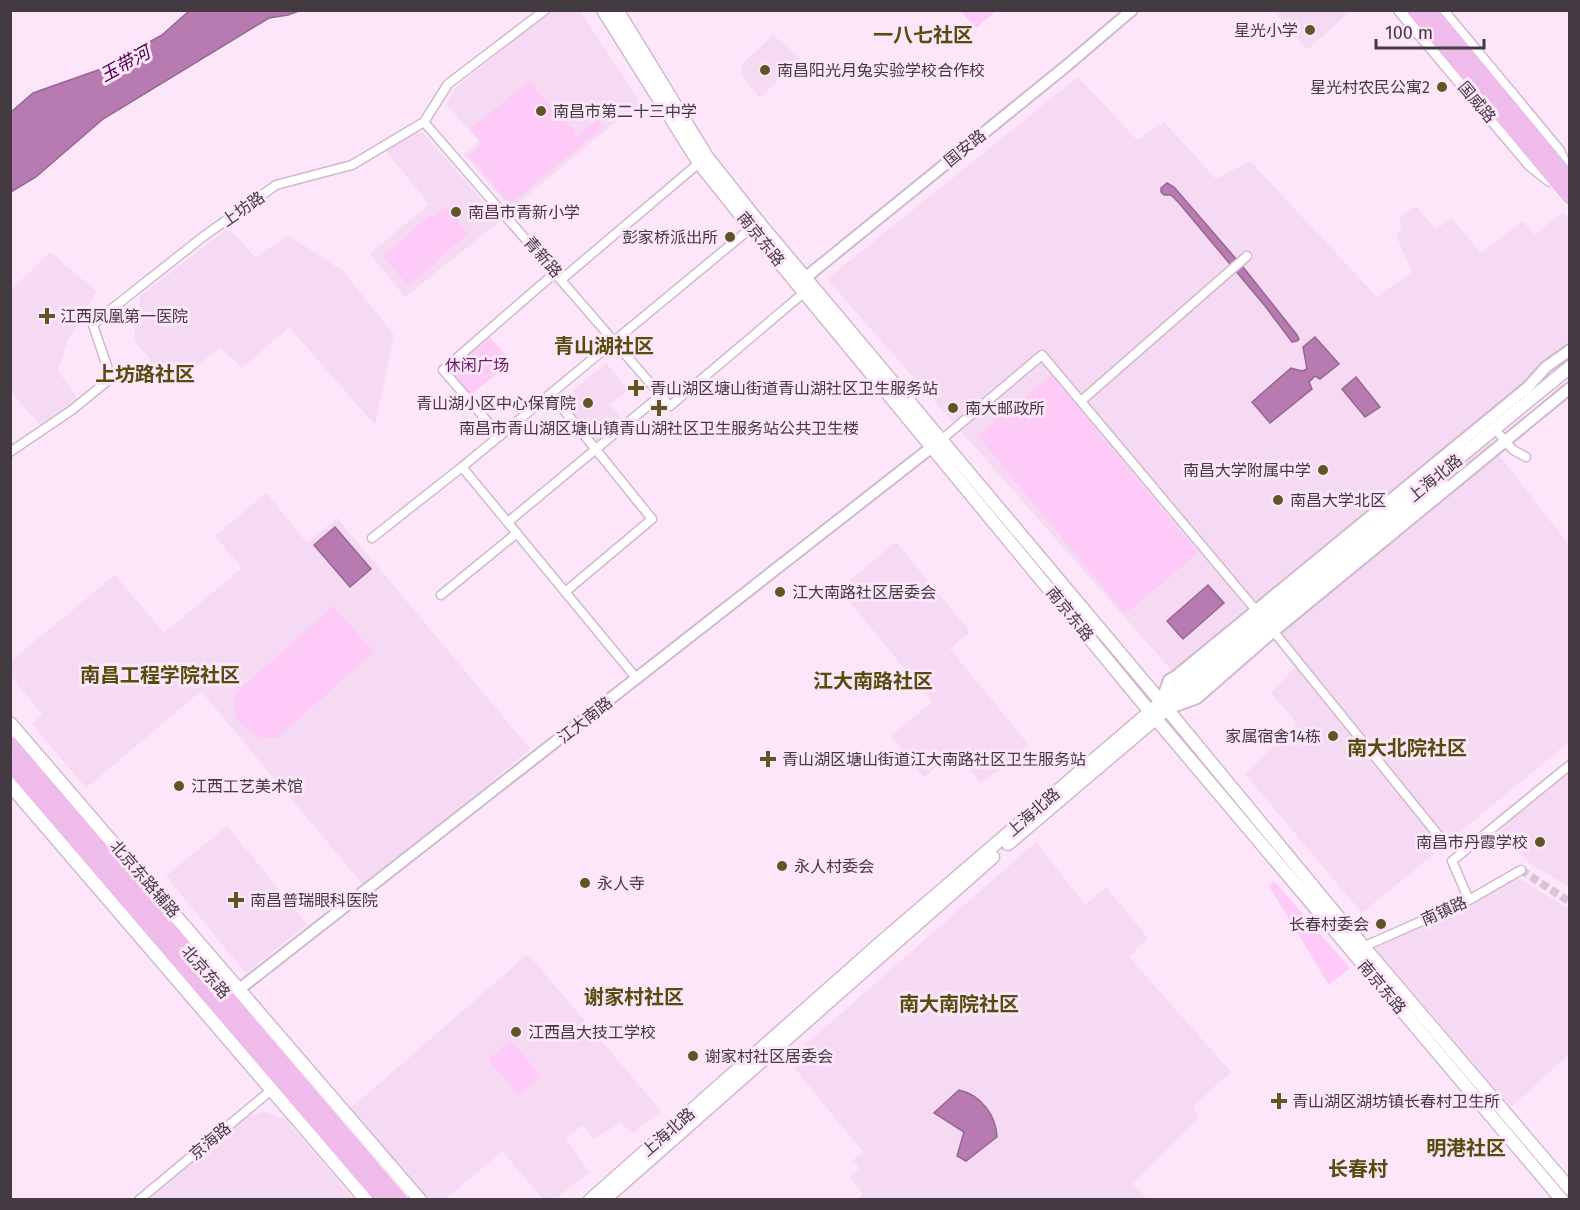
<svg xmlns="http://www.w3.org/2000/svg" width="1580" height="1210" font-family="'Fira Sans','Noto Sans SC',sans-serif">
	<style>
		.built { fill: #f6d9f3 }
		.green { fill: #fecaf8 }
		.water { fill: #b77bb1; stroke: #946890; stroke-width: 1.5 }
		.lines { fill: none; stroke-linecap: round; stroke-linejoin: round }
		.minor-tunnel { stroke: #d8c4d5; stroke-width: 8; stroke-dasharray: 8 4; stroke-linecap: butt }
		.minor-casing { stroke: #d0bace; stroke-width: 11 }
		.tertiary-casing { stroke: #d0bace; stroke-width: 14 }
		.secondary-casing { stroke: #d0bace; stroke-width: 15 }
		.primary-casing { stroke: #fff; stroke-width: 16 }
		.minor { stroke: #fff; stroke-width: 8 }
		.tertiary { stroke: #fff; stroke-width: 10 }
		.secondary { stroke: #fff; stroke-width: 12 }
		.primary { stroke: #efbbeb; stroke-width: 14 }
		.poi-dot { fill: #5e5724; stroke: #fde6fa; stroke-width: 2 }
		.labels { text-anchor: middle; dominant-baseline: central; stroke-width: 6; stroke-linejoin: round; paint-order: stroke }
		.poi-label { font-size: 16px; fill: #433a42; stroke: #fde6fa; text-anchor: start }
		.street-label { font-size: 16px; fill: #433a42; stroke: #fde6fa }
		.park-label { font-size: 16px; fill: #682064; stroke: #fde6fa }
		.water-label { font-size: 18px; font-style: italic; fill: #4d004b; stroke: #fde6fa }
		.quarter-label { font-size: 20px; font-weight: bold; fill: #554d0d; stroke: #fde6fa }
	</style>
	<rect width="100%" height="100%" fill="#fde6fa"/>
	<path class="built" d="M551,10L580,11L641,104L624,115L511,209L464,154L479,141L447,105L453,90Z
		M1274,11H1351L1307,50Z
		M773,35L800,58L760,98L742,76V64Z
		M1078,77L1137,140L1164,122L1216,179L1250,161L1377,297L1412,272L1396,235L1402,230L1399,217L1416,206L1435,229L1452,219L1481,253L1523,221L1534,235L1563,212L1569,220V345L1474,423L1569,545V742L1362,913L1245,774L1297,723L1271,693L1296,666L1246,608L1172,671L827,279Z
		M410,132L423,133L500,221L405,297L370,254L429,204L385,150Z
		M228,228L256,258L288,235L343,271L394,335L375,425L289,327L242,368L221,348L171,384L134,340L140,296Z
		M50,252L97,292L68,340L58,371L79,400L41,426L11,392L10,291Z
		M606,363L628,390L610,405L625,422L599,444L562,400Z
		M266,493L307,543L337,518L530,749L365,887L201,691L86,788L32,724L42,714L11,676L10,662L115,575L164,633L242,568L215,536Z
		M896,542L970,632L950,649L1029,745L981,784L955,752L924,777L891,736L932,702L839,589Z
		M1569,758V887L1529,863L1491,821Z
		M227,826L307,924L246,973L166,876Z
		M1036,842L1085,905L1106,887L1148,938L1129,957L1231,1072L1194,1105L1198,1119L1133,1184L1147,1199L856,1200L863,1194L850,1176L860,1168L853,1160L863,1152L788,1060Z
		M1518,878L1569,909V1054L1511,1107L1375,948Z
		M528,954L661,1111L633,1133L620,1123L594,1139L583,1125L566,1138L589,1172L556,1199H543L502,1151L446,1199L428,1200L350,1109Z
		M264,1112L285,1119L353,1199H150L247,1117Z"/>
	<path class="green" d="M960,11H996L976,28Z
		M529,81L559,116L574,129L576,138L597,120L603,127L510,204L469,156L482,144L470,129Z
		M445,207L468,233L409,286L383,257L430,215L433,218Z
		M486,333L511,361L468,398L443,370Z
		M1051,375L1198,553L1125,614L978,436Z
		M333,606L374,652L278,737C260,743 238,729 234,710C233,704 235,698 237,692Z
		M1274,881L1350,968L1329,985L1269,886Z
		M510,1040L541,1076L519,1095L488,1060Z"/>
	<path class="water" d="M189,11H299L288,15L269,18L103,119L36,177L11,192V112L33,93L101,69L162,35Z
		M1167,183L1174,187L1243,267L1297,335L1299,339L1297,341L1292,342L1265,306L1179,203L1171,195H1164L1161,192V188Z
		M1315,337L1339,364L1320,379L1315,376L1309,382L1312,389L1270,423L1252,402L1291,368L1302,371L1307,369L1303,347Z
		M1356,377L1380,407L1365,417L1342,389Z
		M335,527L371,569L350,587L314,545Z
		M1208,585L1224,603L1183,639L1167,621Z
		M959,1090C981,1095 996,1115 997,1137L966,1161L957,1156L964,1132L934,1113Z"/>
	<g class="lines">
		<path class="minor-tunnel" d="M1521,870L1570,902"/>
		<g class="minor-casing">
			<path id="minor" d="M424,122L670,406L807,290
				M562,279L699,163
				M551,394L652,519L565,592
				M1081,401L1247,256
				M1500,435L1513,450L1526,457
				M500,436L443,370L556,272
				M941,440L1042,355L1260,615
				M10,452L72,410L111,378L93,325L104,315L204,236L276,185L352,165L424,122L448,84L545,10
				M508,522L661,395
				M372,538L462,467
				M441,595L517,533
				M1270,627L1443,841
				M637,679L462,467L751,228
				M1469,900L1452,861L1570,765
				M1363,947L1469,900L1521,870
				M139,1200L281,1082"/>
		</g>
		<g class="tertiary-casing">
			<path id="tertiary" d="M800,282L1065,67L1132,10
				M1161,702L1169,680L1176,676L1528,387L1546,367L1570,350
				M1170,708L1197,698L1274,631L1570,388
				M233,994L937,443"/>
		</g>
		<g class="secondary-casing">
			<path id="secondary" d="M603,10L699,163L751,228L1156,719L1562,1200
				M617,10L707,157L761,225L1167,709L1335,913L1570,1189
				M1400,10L1530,164L1550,180
				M1441,10L1558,151L1567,171
				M10,723L420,1200
				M10,785L366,1200
				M1008,844L1167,709L1442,483
				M590,1200L887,937L1181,685L1570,367
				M604,1200L993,857"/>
		</g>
		<g class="primary-casing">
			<path id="primary" d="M1414,10L1570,198
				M1430,10L1570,179
				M10,743L401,1200
				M10,764L383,1200"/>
		</g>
		<use href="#minor" class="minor"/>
		<use href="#tertiary" class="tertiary"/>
		<use href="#secondary" class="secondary"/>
		<use href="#primary" class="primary"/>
	</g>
	<g class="poi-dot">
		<circle cx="1310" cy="30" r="6"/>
		<circle cx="765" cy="70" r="6"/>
		<circle cx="1442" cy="87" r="6"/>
		<circle cx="541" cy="111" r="6"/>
		<circle cx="456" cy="212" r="6"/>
		<circle cx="730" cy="237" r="6"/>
		<path d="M44 307h6v6h6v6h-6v6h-6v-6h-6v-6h6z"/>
		<path d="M633 379h6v6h6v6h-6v6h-6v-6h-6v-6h6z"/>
		<circle cx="588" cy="403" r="6"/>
		<path d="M656 399h6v6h6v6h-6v6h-6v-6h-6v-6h6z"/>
		<circle cx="953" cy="408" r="6"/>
		<circle cx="1323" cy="470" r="6"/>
		<circle cx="1278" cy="500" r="6"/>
		<circle cx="780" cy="592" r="6"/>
		<circle cx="1333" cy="736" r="6"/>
		<path d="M765 750h6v6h6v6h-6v6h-6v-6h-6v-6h6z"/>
		<circle cx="179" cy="786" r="6"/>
		<circle cx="1540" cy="842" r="6"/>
		<circle cx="782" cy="866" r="6"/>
		<circle cx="585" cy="883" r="6"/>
		<path d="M233 891h6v6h6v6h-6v6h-6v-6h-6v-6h6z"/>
		<circle cx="1381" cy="924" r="6"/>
		<circle cx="516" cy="1032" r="6"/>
		<circle cx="693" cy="1056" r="6"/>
		<path d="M1276 1092h6v6h6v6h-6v6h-6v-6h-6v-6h6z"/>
	</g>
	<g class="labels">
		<g class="poi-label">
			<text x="1298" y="30" text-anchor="end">星光小学</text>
			<text x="777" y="70">南昌阳光月兔实验学校合作校</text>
			<text x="1430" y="87" text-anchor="end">星光村农民公寓2</text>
			<text x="553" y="111">南昌市第二十三中学</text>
			<text x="468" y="212">南昌市青新小学</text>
			<text x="718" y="237" text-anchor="end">彭家桥派出所</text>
			<text x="60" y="316">江西凤凰第一医院</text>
			<text x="650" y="388">青山湖区塘山街道青山湖社区卫生服务站</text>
			<text x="576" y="403" text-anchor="end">青山湖小区中心保育院</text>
			<text x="965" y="408">南大邮政所</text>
			<text x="659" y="428" text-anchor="middle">南昌市青山湖区塘山镇青山湖社区卫生服务站公共卫生楼</text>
			<text x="1311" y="470" text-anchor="end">南昌大学附属中学</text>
			<text x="1290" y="500">南昌大学北区</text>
			<text x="792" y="592">江大南路社区居委会</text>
			<text x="1321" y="736" text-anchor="end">家属宿舍14栋</text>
			<text x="782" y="759">青山湖区塘山街道江大南路社区卫生服务站</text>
			<text x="191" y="786">江西工艺美术馆</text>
			<text x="1528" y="842" text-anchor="end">南昌市丹霞学校</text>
			<text x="794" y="866">永人村委会</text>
			<text x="597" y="883">永人寺</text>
			<text x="250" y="900">南昌普瑞眼科医院</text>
			<text x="1369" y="924" text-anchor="end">长春村委会</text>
			<text x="528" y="1032">江西昌大技工学校</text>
			<text x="705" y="1056">谢家村社区居委会</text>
			<text x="1292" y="1101">青山湖区湖坊镇长春村卫生所</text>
		</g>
		<g class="street-label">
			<text transform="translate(1477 102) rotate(50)">国威路</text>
			<text transform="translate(965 148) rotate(-39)">国安路</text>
			<text transform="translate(243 209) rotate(-35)">上坊路</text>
			<text transform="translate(761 239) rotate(51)">南京东路</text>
			<text transform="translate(543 257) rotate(49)">青新路</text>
			<text transform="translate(1435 478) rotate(-39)">上海北路</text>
			<text transform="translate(1070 614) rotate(51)">南京东路</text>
			<text transform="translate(585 720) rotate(-38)">江大南路</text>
			<text transform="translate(1033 812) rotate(-41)">上海北路</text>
			<text transform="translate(145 879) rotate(49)">北京东路辅路</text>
			<text transform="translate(1444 911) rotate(-24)">南镇路</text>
			<text transform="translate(206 972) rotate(49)">北京东路</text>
			<text transform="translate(1382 987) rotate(50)">南京东路</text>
			<text transform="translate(668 1132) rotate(-41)">上海北路</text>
			<text transform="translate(210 1141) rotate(-40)">京海路</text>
		</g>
		<g class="park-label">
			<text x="477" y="365">休闲广场</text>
		</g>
		<g class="water-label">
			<text transform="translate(125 64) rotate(-29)">玉带河</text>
		</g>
		<g class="quarter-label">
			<text x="923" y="35">一八七社区</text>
			<text x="604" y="346">青山湖社区</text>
			<text x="145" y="374">上坊路社区</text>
			<text x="160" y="675">南昌工程学院社区</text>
			<text x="873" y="681">江大南路社区</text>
			<text x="1407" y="748">南大北院社区</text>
			<text x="634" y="997">谢家村社区</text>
			<text x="959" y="1004">南大南院社区</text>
			<text x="1466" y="1148">明港社区</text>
			<text x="1358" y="1169">长春村</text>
		</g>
	</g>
	<rect width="1580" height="1210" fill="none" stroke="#433a42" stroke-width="24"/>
	<path d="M1376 39v9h108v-9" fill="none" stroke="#433a42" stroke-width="3"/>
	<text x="1385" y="39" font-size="18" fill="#433a42" stroke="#fde6fa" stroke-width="4.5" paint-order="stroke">100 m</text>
</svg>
